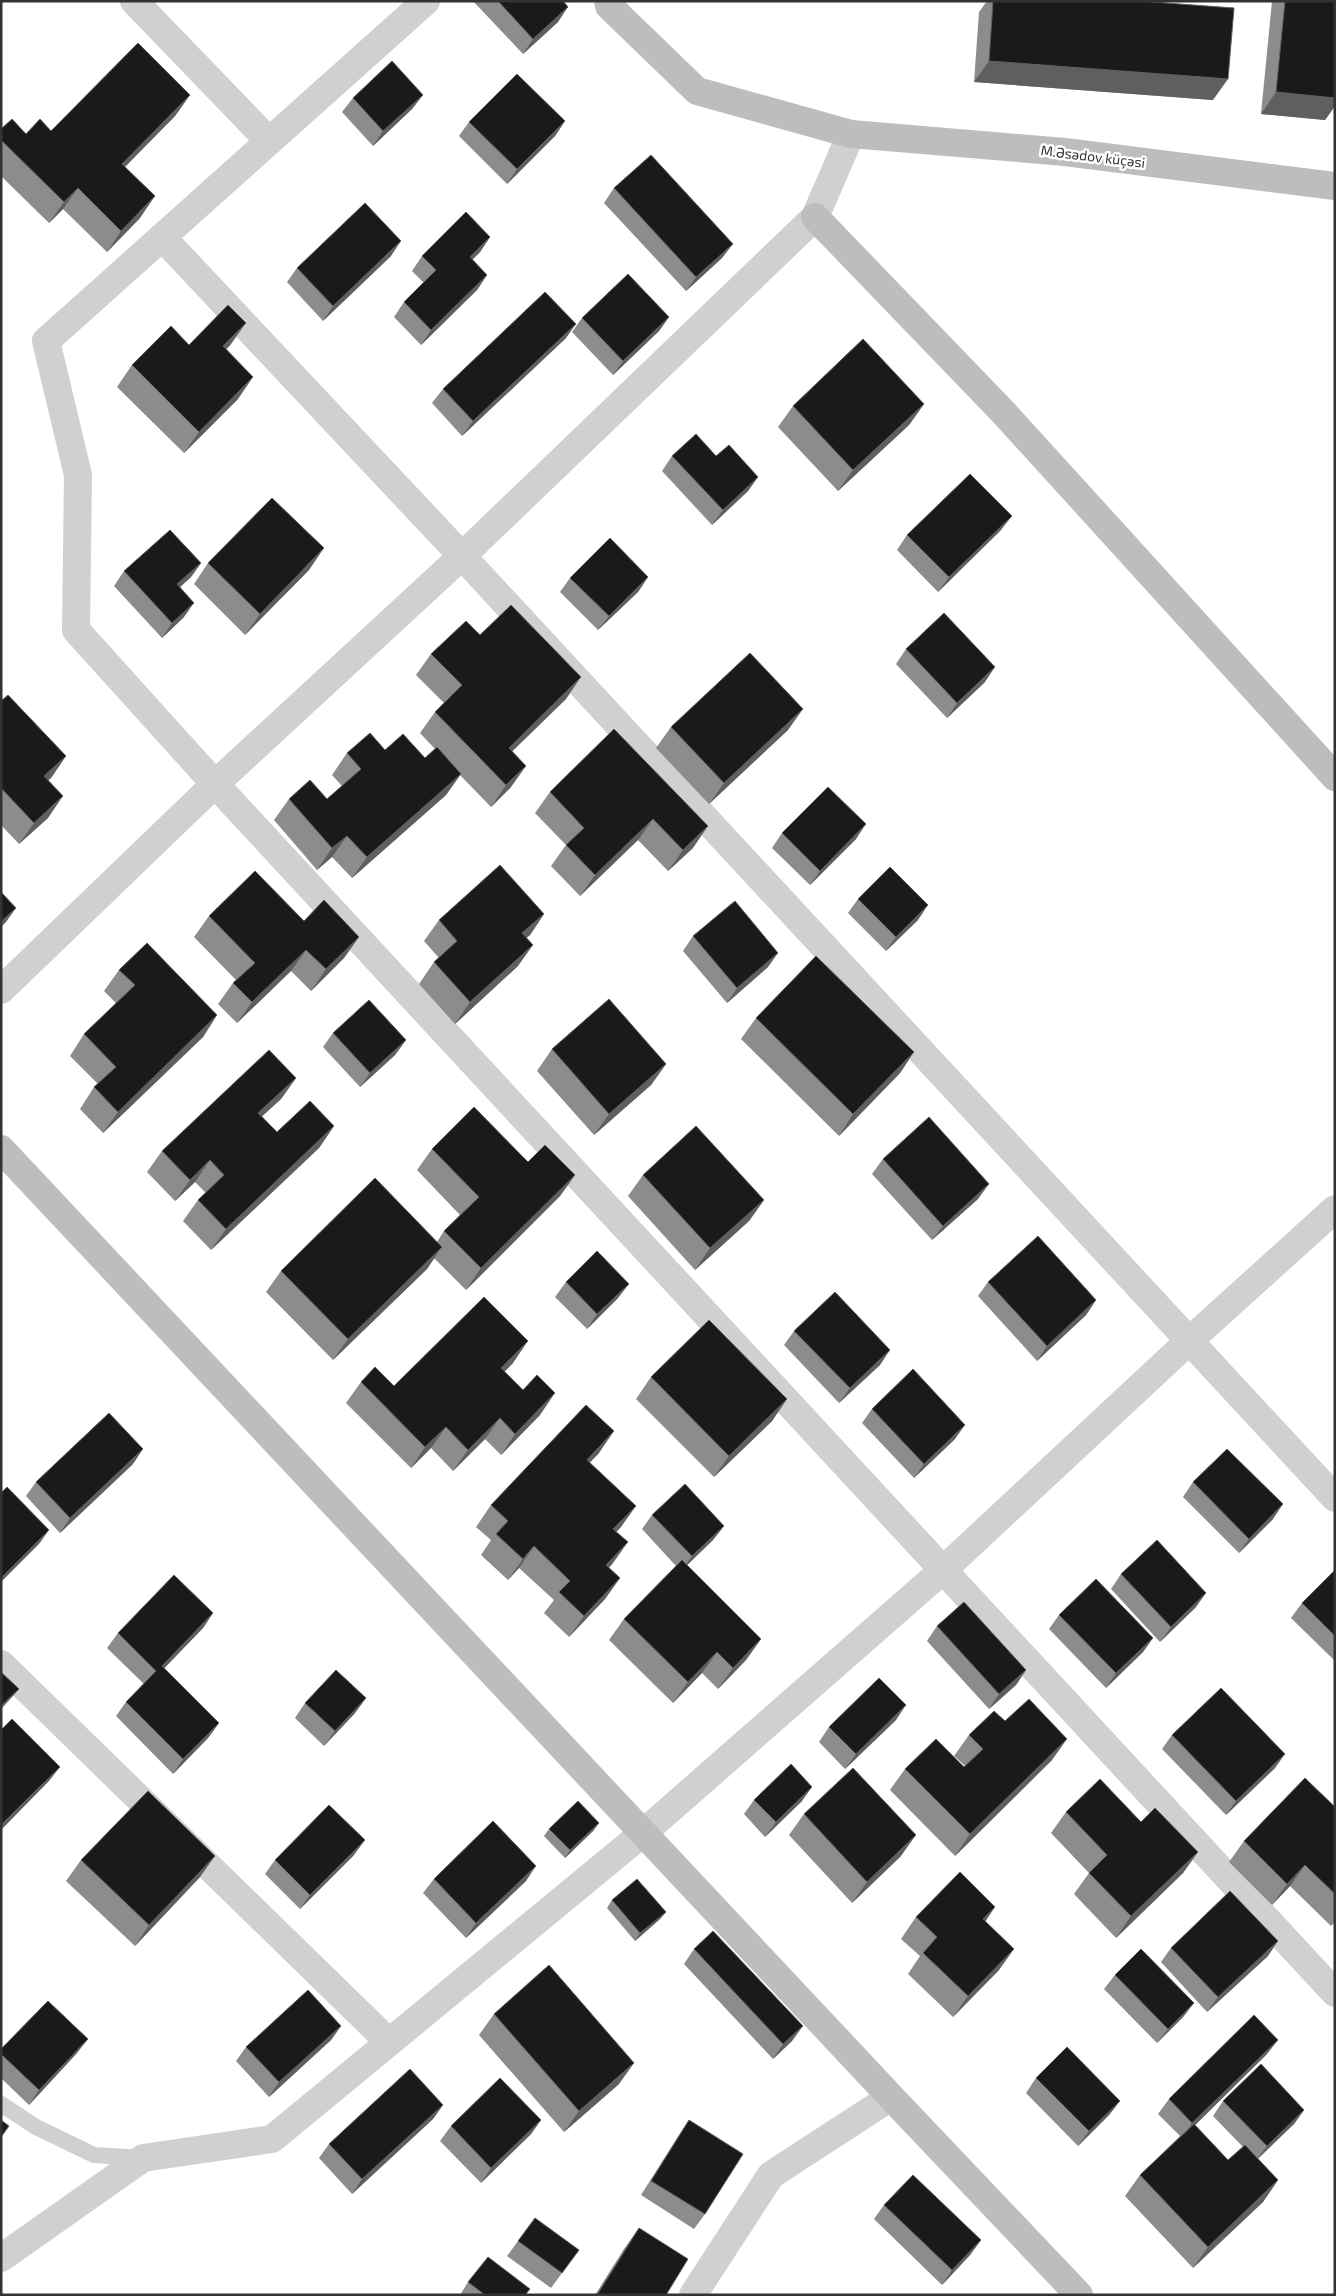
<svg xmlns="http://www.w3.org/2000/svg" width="1336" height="2296" font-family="'Exo 2',sans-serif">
  <rect width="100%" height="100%" fill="#fff"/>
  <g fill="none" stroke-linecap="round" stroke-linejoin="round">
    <path stroke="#d0d0d0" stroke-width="16" d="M1,2104L36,2127L94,2155L143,2158"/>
    <g stroke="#d0d0d0" stroke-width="28">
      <path d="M134,1L269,141"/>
      <path d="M426,1L46,341L78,475L76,630L215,784L1335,1993"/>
      <path d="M162,237L462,556L1335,1498"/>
      <path d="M1,990L215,784L462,556L815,217L851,134"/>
      <path d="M1,1664L389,2042"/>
      <path d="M1,2258L143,2158L272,2139L643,1833L943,1570L1189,1341L1335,1209"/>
      <path d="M693,2295L771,2175L891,2097"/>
    </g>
    <g stroke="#bdbdbd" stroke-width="28">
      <path d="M608,1L609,6L697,91L851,134L1065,152L1335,186"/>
      <path d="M815,217L1004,413L1335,777"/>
      <path d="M1,1149L891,2097L1079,2295"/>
    </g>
  </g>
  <g fill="#8c8c8c">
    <path d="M473,1H563L558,22L523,54Z"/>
    <path d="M987,1H1139L1213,100L974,82L979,12Z"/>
    <path d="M1272,1H1335V106L1325,120L1261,114Z"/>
    <path d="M190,95L175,116L125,167L140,218L107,252L63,209L49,223L1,176V129L26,134L51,131Z"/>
    <path d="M423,95L412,109L373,146L342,112L353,98Z"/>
    <path d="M565,121L555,136L507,184L459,136L469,122Z"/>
    <path d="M614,188L722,258L686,291L604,203Z"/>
    <path d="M490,237L480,252L472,260L487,275L477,290L421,345L394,317L404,302L424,283L412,271L422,256Z"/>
    <path d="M391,256L323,321L287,282L297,268Z"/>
    <path d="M669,317L659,331L613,375L572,332L582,318Z"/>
    <path d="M566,338L462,436L432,403L443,389Z"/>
    <path d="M231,344L226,350L238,399L184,453L117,387L132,365L189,345Z"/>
    <path d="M924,404L909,425L838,491L778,427L793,406Z"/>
    <path d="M672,456H716L758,477L748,491L712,525L662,471Z"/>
    <path d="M1001,530L938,592L897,550L907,535Z"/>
    <path d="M201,563L191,577L180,587L184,617L162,638L114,586L124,571Z"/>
    <path d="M208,563L309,570L245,635L194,584Z"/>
    <path d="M648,577L638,592L598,630L560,592L570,578Z"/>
    <path d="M480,635L566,699L512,751L511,787L491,807L460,775L446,795L352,878L332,857L317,870L274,820L289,799H327L342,786L332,775L347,753L385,750L425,758L435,749L420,733L435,712L444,703L416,675L431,654Z"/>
    <path d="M906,649L985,682L947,718L896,664Z"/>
    <path d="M1,701L66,756L51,778L48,780V818L19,844L1,825Z"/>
    <path d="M671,727L788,730L709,804L656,748Z"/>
    <path d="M614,729L693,848L668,871L638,840L580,896L551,866L566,845L535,813L550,792Z"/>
    <path d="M782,833L856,839L810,885L772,848Z"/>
    <path d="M858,899L918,920L886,951L848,913Z"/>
    <path d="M544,914L530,935L526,938L518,966L455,1024L419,984L434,962L439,958L424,941L439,920Z"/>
    <path d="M209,916L304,921L359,937L344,958L311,991L291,971L237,1023L218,1004L233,983L236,980L194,937Z"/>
    <path d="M693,936L768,967L727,1003L683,951Z"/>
    <path d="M119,970L217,1015L203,1037L103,1133L80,1109L94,1087L98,1084L70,1056L84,1034L116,1003L104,991Z"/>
    <path d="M756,1018L914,1052L900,1073L839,1136L741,1039Z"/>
    <path d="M333,1033L406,1040L395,1055L360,1087L323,1047Z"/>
    <path d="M552,1049L666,1064L651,1085L594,1135L537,1071Z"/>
    <path d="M296,1078L281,1099L262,1116L277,1132L334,1126L319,1148L211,1250L183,1221L198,1200L206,1193L195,1182L175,1201L147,1172L162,1151Z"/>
    <path d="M432,1149L528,1162L575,1175L560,1196L466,1290L434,1258L427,1269L333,1360L266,1292L281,1271L437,1242L444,1231L460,1215L417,1170Z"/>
    <path d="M883,1159L978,1199L932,1240L872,1174Z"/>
    <path d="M643,1175L764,1200L749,1221L695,1270L628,1196Z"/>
    <path d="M566,1282L618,1298L587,1329L555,1297Z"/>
    <path d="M988,1282L1096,1300L1086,1315L1037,1361L978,1296Z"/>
    <path d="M794,1331L880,1365L839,1403L784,1345Z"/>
    <path d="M513,1363L504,1372L540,1415L501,1455L485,1439L453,1471L431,1448L411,1468L346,1403L361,1382L394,1386Z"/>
    <path d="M651,1377L787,1399L772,1421L714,1477L636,1399Z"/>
    <path d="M872,1409L955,1439L914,1478L862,1423Z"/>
    <path d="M599,1453L590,1462L621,1527L616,1532L613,1563L609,1568L620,1578L605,1599L569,1637L544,1613L554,1600L519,1568L508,1580L481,1555L491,1540L476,1527L491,1505Z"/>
    <path d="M133,1464L60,1533L26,1496L36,1482Z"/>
    <path d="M1193,1482L1273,1519L1239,1553L1183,1497Z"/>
    <path d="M652,1515L724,1526L713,1540L687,1565L761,1639L746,1660L718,1689L702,1673L673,1703L609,1640L624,1619L676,1566L642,1529Z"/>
    <path d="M1335,1570V1661L1291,1618L1302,1603Z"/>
    <path d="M1121,1574L1196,1607L1160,1642L1111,1589Z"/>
    <path d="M213,1613L203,1628L164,1668L219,1723L208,1738L173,1774L116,1716L126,1702L144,1684L107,1648L118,1633Z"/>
    <path d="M1059,1615L1153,1638L1143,1652L1106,1688L1049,1629Z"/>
    <path d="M937,1626L1026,1670L1016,1685L989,1709L927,1641Z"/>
    <path d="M366,1698L355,1713L324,1746L295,1718L305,1703Z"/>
    <path d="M896,1720L845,1769L819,1742L829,1727Z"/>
    <path d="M1005,1721L1052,1760L955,1856L890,1790L905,1769L964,1767L965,1766L954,1756L969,1735Z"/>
    <path d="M1172,1735L1275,1768L1226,1815L1162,1749Z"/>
    <path d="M754,1800L802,1801L765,1837L744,1814Z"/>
    <path d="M1335,1807V1922L1331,1926L1290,1886L1272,1905L1229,1862L1244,1841Z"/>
    <path d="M1066,1812L1141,1822L1198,1852L1183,1873L1116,1938L1074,1894L1089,1873L1051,1833Z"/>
    <path d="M804,1814L901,1856L852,1903L789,1835Z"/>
    <path d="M599,1823L593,1831L565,1858L544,1836L549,1829Z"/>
    <path d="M354,1855L300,1909L265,1874L275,1860Z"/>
    <path d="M81,1860L200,1877L135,1946L66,1881Z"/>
    <path d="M434,1879L526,1881L466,1938L423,1893Z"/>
    <path d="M612,1900L666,1912L660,1919L635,1941L607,1908Z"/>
    <path d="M916,1917L985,1921L999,1970L953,2017L908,1974L920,1956L901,1939Z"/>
    <path d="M1171,1948L1268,1956L1207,2012L1161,1962Z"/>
    <path d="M694,1949L792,2041L773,2059L684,1964Z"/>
    <path d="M1115,1975L1194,2003L1183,2017L1157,2043L1104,1989Z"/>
    <path d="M494,2014L619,2084L564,2132L479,2035Z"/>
    <path d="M341,2026L331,2040L269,2097L236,2061L246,2047Z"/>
    <path d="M1,2049L77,2053L29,2105L1,2078Z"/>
    <path d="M1267,2054L1195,2125L1228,2160L1243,2147L1213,2116L1223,2101L1304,2110L1294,2124L1258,2159L1278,2180L1263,2202L1193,2268L1125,2196L1140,2175L1180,2136L1158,2114L1169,2099Z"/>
    <path d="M1036,2078L1120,2101L1109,2115L1078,2146L1026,2093Z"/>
    <path d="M443,2105L433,2119L352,2194L319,2158L329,2144Z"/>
    <path d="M541,2120L531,2134L481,2183L440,2141L451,2126Z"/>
    <path d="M689,2120L705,2214L694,2229L641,2195L679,2135Z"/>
    <path d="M884,2205L981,2240L970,2255L942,2285L874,2219Z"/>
    <path d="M639,2228L666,2295H595L624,2249Z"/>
    <path d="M518,2241L579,2250L551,2288L507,2256Z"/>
    <path d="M468,2282L526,2295H460Z"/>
  </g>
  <g fill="#5f5f5f">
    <path d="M568,7L558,22L523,54L533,39Z"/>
    <path d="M989,61L1228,79L1213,100L974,82Z"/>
    <path d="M1276,92L1335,98V106L1325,120L1261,114Z"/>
    <path d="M190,95L175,116L107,185L122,164Z"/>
    <path d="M423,95L412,109L373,146L383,131Z"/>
    <path d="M565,121L555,136L507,184L517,169Z"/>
    <path d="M78,188L63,209L49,223L64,202Z"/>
    <path d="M155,196L140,218L107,252L121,231Z"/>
    <path d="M490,237L480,252L460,272L470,257Z"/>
    <path d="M401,241L391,256L323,321L333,306Z"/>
    <path d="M733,244L722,258L686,291L696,277Z"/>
    <path d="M487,275L477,290L421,345L431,330Z"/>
    <path d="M669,317L659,331L613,375L623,361Z"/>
    <path d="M246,323L231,344L208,368L223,346Z"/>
    <path d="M576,324L566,338L462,436L473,421Z"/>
    <path d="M253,377L238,399L184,453L199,432Z"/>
    <path d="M924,404L909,425L838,491L853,470Z"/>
    <path d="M758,477L748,491L712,525L723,510Z"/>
    <path d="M1012,516L1001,530L938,592L949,577Z"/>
    <path d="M324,548L309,570L245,635L260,614Z"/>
    <path d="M201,563L191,577L167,599L177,584Z"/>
    <path d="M648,577L638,592L598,630L609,616Z"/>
    <path d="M194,603L184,617L162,638L172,623Z"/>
    <path d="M995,667L985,682L947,718L957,703Z"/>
    <path d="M581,677L566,699L494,769L509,748Z"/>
    <path d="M803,709L788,730L709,804L724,783Z"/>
    <path d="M66,756L51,778L29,797L44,776Z"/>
    <path d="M526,766L511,787L491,807L506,785Z"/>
    <path d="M461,774L446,795L352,878L367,857Z"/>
    <path d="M63,796L48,818L19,844L34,823Z"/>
    <path d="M653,819L638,840L580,896L595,875Z"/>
    <path d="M866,824L856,839L810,885L820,871Z"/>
    <path d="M708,826L693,848L668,871L683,850Z"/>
    <path d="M347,836L332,857L317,870L332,848Z"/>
    <path d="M928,905L918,920L886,951L896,937Z"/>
    <path d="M16,908L6,922L1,927V922Z"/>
    <path d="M544,914L530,935L507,954L522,933Z"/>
    <path d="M359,937L344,958L311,991L326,969Z"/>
    <path d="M533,945L518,966L455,1024L470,1002Z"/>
    <path d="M306,950L291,971L237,1023L252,1002Z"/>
    <path d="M778,953L768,967L727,1003L737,988Z"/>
    <path d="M217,1015L203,1037L103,1133L118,1112Z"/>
    <path d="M406,1040L395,1055L360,1087L370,1073Z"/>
    <path d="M914,1052L900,1073L839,1136L853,1114Z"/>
    <path d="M666,1064L651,1085L594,1135L609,1114Z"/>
    <path d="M296,1078L281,1099L243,1134L258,1113Z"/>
    <path d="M334,1126L319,1148L211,1250L226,1229Z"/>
    <path d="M210,1160L195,1182L175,1201L190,1180Z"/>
    <path d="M575,1175L560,1196L466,1290L481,1268Z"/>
    <path d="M989,1184L978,1199L932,1240L943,1226Z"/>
    <path d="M764,1200L749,1221L695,1270L710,1248Z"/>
    <path d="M442,1247L427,1269L333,1360L348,1339Z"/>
    <path d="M629,1284L618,1298L587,1329L597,1314Z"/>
    <path d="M1096,1300L1086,1315L1037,1361L1047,1346Z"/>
    <path d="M528,1341L513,1363L486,1390L501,1368Z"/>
    <path d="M890,1350L880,1365L839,1403L850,1388Z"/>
    <path d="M555,1393L540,1415L501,1455L515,1434Z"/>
    <path d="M787,1399L772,1421L714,1477L729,1456Z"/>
    <path d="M500,1418L485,1439L453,1471L468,1450Z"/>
    <path d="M965,1425L955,1439L914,1478L924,1464Z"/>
    <path d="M446,1427L431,1448L411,1468L425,1447Z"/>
    <path d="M614,1431L599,1453L572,1481L587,1460Z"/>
    <path d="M143,1449L133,1464L60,1533L70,1518Z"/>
    <path d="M1283,1504L1273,1519L1239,1553L1249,1539Z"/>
    <path d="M636,1506L621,1527L598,1550L613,1529Z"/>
    <path d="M724,1526L713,1540L681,1571L692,1556Z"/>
    <path d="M49,1530L39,1544L1,1582V1578Z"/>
    <path d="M628,1542L613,1563L591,1587L606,1565Z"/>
    <path d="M534,1546L519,1568L508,1580L523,1559Z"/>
    <path d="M620,1578L605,1599L569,1637L584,1616Z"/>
    <path d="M1206,1593L1196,1607L1160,1642L1171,1627Z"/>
    <path d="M213,1613L203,1628L152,1681L162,1666Z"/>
    <path d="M1153,1638L1143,1652L1106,1688L1116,1673Z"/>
    <path d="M761,1639L746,1660L718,1689L733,1668Z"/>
    <path d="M717,1652L702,1673L673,1703L688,1682Z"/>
    <path d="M1026,1670L1016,1685L989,1709L999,1694Z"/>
    <path d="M19,1689L13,1696L1,1709L2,1705Z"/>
    <path d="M366,1698L355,1713L324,1746L335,1731Z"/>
    <path d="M906,1705L896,1720L845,1769L856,1754Z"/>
    <path d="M219,1723L208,1738L173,1774L183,1759Z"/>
    <path d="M1067,1739L1052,1760L955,1856L970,1834Z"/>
    <path d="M1285,1754L1275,1768L1226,1815L1236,1801Z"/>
    <path d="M60,1767L49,1781L1,1830V1825Z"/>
    <path d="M812,1787L802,1801L765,1837L776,1822Z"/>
    <path d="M599,1823L593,1831L565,1858L570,1850Z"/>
    <path d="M916,1835L901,1856L852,1903L867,1882Z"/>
    <path d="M365,1840L354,1855L300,1909L310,1895Z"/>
    <path d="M1198,1852L1183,1873L1116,1938L1131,1916Z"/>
    <path d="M215,1856L200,1877L135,1946L149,1925Z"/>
    <path d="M1305,1865L1290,1886L1272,1905L1287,1884Z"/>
    <path d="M536,1866L526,1881L466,1938L476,1923Z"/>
    <path d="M995,1907L981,1928L983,1919Z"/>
    <path d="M666,1912L660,1919L635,1941L640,1933Z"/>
    <path d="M1278,1941L1268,1956L1207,2012L1218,1997Z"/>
    <path d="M1014,1949L999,1970L953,2017L968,1996Z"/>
    <path d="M1194,2003L1183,2017L1157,2043L1168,2029Z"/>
    <path d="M341,2026L331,2040L269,2097L279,2082Z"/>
    <path d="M803,2026L792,2041L773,2059L783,2044Z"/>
    <path d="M88,2039L77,2053L29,2105L39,2090Z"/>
    <path d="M1278,2040L1267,2054L1182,2138L1192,2123Z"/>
    <path d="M634,2063L619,2084L564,2132L579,2111Z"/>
    <path d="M1120,2101L1109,2115L1078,2146L1089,2131Z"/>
    <path d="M443,2105L433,2119L352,2194L362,2179Z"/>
    <path d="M1304,2110L1294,2124L1256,2160L1267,2146Z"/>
    <path d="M541,2120L531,2134L481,2183L491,2168Z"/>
    <path d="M1278,2180L1263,2202L1193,2268L1208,2247Z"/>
    <path d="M981,2240L970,2255L942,2285L952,2270Z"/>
  </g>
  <g fill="#1a1a1a" stroke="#5f5f5f">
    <path d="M498,1H563L568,7L533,39Z"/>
    <path d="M993,1H1139L1234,8L1228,79L989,61Z"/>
    <path d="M1285,1H1335V98L1276,92Z"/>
    <path d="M138,43L190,95L122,164L155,196L121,231L78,188L64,202L1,140V129L12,119L26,134L40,119L51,131Z"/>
    <path d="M392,61L423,95L383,131L353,98Z"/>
    <path d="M517,74L565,121L517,169L469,122Z"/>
    <path d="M651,155L733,244L696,277L614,188Z"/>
    <path d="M365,203L401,241L333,306L297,268Z"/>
    <path d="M466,212L490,237L470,257L487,275L431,330L404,302L436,270L422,256Z"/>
    <path d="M628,274L669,317L623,361L582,318Z"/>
    <path d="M545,292L576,324L473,421L443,389Z"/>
    <path d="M228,305L246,323L223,346L253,377L199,432L132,365L171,326L189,345Z"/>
    <path d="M863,339L924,404L853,470L793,406Z"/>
    <path d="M696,434L716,456L729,445L758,477L723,510L672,456Z"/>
    <path d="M970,474L1012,516L949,577L907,535Z"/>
    <path d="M272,498L324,548L260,614L208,563Z"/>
    <path d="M170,530L201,563L177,584L194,603L172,623L124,571Z"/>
    <path d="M610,538L648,577L609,616L570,578Z"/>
    <path d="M511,605L581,677L509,748L526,766L506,785L435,712L462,685L431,654L466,621L480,635Z"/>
    <path d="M944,613L995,667L957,703L906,649Z"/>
    <path d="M750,653L803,709L724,783L671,727Z"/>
    <path d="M8,695L66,756L44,776L63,796L34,823L1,788V701Z"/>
    <path d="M614,729L708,826L683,850L653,819L595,875L566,845L584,828L550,792Z"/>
    <path d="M370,733L385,750L403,734L425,758L437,747L461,774L367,857L347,836L332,848L289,799L310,780L327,799L361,769L347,753Z"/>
    <path d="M828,787L866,824L820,871L782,833Z"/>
    <path d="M500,865L544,914L522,933L533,945L470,1002L434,962L457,941L439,920Z"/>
    <path d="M890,867L928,905L896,937L858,899Z"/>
    <path d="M255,871L304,921L324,900L359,937L326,969L306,950L252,1002L233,983L255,963L209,916Z"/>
    <path d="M1,892L16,908L1,922Z"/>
    <path d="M735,901L778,953L737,988L693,936Z"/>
    <path d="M147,943L217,1015L118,1112L94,1087L116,1067L84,1034L135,985L119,970Z"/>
    <path d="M816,956L914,1052L853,1114L756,1018Z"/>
    <path d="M609,999L666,1064L609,1114L552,1049Z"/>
    <path d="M369,1000L406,1040L370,1073L333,1033Z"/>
    <path d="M269,1050L296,1078L258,1113L277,1132L310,1101L334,1126L226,1229L198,1200L224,1175L210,1160L190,1180L162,1151Z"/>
    <path d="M474,1107L528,1162L545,1145L575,1175L481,1268L444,1231L479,1197L432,1149Z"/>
    <path d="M929,1117L989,1184L943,1226L883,1159Z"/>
    <path d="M696,1126L764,1200L710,1248L643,1175Z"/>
    <path d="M375,1178L442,1247L348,1339L281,1271Z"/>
    <path d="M1038,1236L1096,1300L1047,1346L988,1282Z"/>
    <path d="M597,1251L629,1284L597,1314L566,1282Z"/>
    <path d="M835,1292L890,1350L850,1388L794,1331Z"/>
    <path d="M484,1297L528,1341L501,1368L523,1390L537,1375L555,1393L515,1434L500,1418L468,1450L446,1427L425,1447L361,1382L375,1367L394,1386Z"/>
    <path d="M709,1320L787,1399L729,1456L651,1377Z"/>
    <path d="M913,1369L965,1425L924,1464L872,1409Z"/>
    <path d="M586,1405L614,1431L587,1460L636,1506L613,1529L628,1542L606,1565L620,1578L584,1616L559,1592L570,1581L534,1546L523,1559L496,1534L508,1521L491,1505Z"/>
    <path d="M109,1413L143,1449L70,1518L36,1482Z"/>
    <path d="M1227,1449L1283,1504L1249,1539L1193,1482Z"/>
    <path d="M685,1484L724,1526L692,1556L652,1515Z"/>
    <path d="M7,1487L49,1530L2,1577L1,1576V1493Z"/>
    <path d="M1157,1540L1206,1593L1171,1627L1121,1574Z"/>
    <path d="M682,1560L761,1639L733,1668L717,1652L688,1682L624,1619Z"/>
    <path d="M1335,1570V1636L1302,1603Z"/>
    <path d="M174,1575L213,1613L162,1666L219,1723L183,1759L126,1702L156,1671L118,1633Z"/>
    <path d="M1096,1579L1153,1638L1116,1673L1059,1615Z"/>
    <path d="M964,1602L1026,1670L999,1694L937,1626Z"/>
    <path d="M336,1670L366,1698L335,1731L305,1703Z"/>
    <path d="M1,1672L19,1689L2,1705L1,1704Z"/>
    <path d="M879,1678L906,1705L856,1754L829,1727Z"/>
    <path d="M1221,1688L1285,1754L1236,1801L1172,1735Z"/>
    <path d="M1029,1699L1067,1739L970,1834L905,1769L936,1739L964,1767L983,1749L969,1735L994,1711L1005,1721Z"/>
    <path d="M12,1719L60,1767L1,1825V1730Z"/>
    <path d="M791,1764L812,1787L776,1822L754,1800Z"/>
    <path d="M853,1768L916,1835L867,1882L804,1814Z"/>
    <path d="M1305,1778L1335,1807V1894L1305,1865L1287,1884L1244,1841Z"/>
    <path d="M1100,1779L1141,1822L1155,1808L1198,1852L1131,1916L1089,1873L1107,1855L1066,1812Z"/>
    <path d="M148,1791L215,1856L149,1925L81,1860Z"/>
    <path d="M578,1801L599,1823L570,1850L549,1829Z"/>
    <path d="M329,1805L365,1840L310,1895L275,1860Z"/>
    <path d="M493,1821L536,1866L476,1923L434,1879Z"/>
    <path d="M960,1872L995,1907L983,1919L1014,1949L968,1996L923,1953L937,1937L916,1917Z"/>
    <path d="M637,1879L666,1912L640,1933L612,1900Z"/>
    <path d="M1230,1891L1278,1941L1218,1997L1171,1948Z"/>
    <path d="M713,1931L803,2026L783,2044L694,1949Z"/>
    <path d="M1141,1949L1194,2003L1168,2029L1115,1975Z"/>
    <path d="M549,1965L634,2063L579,2111L494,2014Z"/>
    <path d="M308,1990L341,2026L279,2082L246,2047Z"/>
    <path d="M48,2001L88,2039L39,2090L1,2054V2049Z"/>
    <path d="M1254,2015L1278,2040L1192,2123L1169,2099Z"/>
    <path d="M1067,2047L1120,2101L1089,2131L1036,2078Z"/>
    <path d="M1261,2064L1304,2110L1267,2146L1223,2101Z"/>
    <path d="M410,2069L443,2105L362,2179L329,2144Z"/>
    <path d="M500,2078L541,2120L491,2168L451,2126Z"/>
    <path d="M1,2120L9,2126L1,2137Z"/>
    <path d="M689,2120L743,2154L705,2214L651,2181Z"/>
    <path d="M1194,2124L1228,2160L1245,2145L1278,2180L1208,2247L1140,2175Z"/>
    <path d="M913,2175L981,2240L952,2270L884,2205Z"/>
    <path d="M535,2218L579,2250L562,2273L518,2241Z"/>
    <path d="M639,2228L688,2259L666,2295H597Z"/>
    <path d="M488,2257L530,2289L525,2295H485L468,2282Z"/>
  </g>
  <g text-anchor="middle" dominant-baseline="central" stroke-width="5" stroke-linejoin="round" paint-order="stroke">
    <g font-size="14" fill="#333" stroke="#fff">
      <text transform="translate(1093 156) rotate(7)">M.Əsədov küçəsi</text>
    </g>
  </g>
  <rect width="1336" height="2296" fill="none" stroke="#333333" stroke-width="5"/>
</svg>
